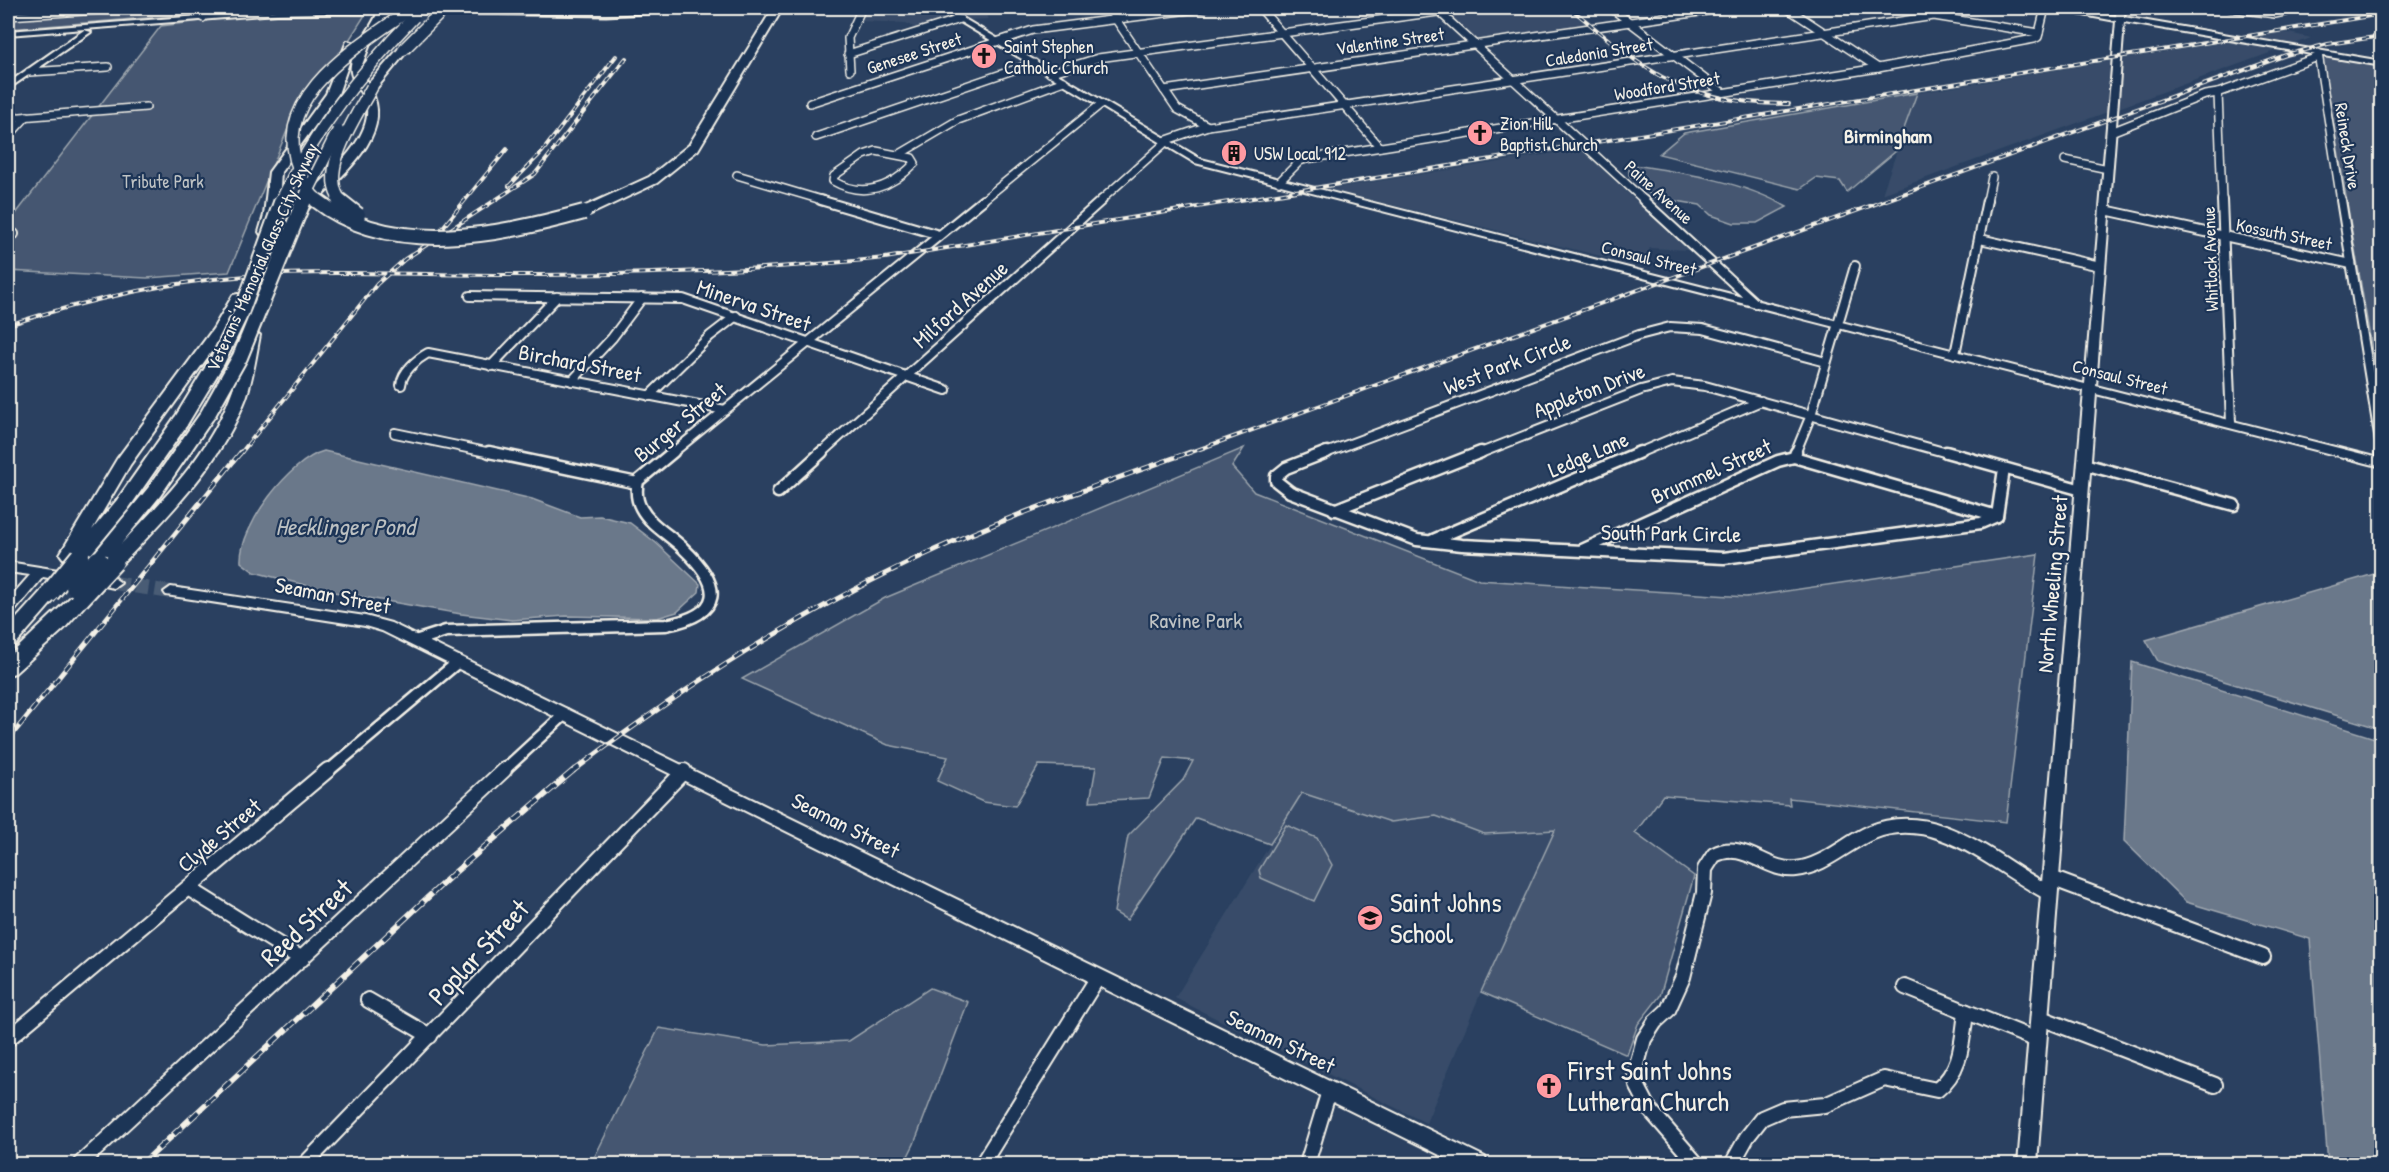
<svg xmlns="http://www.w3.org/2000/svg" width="2389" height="1172" font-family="'Patrick Hand',sans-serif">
  <rect width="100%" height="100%" fill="#2a4060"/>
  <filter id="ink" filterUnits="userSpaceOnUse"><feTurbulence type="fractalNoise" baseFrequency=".0167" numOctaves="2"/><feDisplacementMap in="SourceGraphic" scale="12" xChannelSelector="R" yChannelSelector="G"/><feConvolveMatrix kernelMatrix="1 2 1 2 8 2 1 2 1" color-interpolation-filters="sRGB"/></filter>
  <g filter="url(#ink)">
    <g fill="#374c69">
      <path d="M868,8H982L989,19L948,21L919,30L906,23L860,21Z"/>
      <path d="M1478,8H1565L1589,26L1477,42L1446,12Z"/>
      <path d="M2285,32L2311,38L1882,194L1917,93Z"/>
      <path d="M1581,149L1688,250L1650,248L1642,266L1327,189Z"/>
      <path d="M1302,793L1391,822L1436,816L1484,834L1556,829L1481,992L1426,1123L1175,998Z"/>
    </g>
    <g fill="#445771" stroke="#9ca4ac" stroke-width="1.5">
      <path d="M67,8H375H272L8,29V11Z"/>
      <path d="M317,14L365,15L344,48L338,63L298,104L229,272L147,278L8,271V224L161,26L243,16Z"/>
      <path d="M2322,56L2381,66V402Z"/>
      <path d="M1917,93L1896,151L1847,192L1840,181L1816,178L1800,189L1659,154L1684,133Z"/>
      <path d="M1634,165C1685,173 1742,181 1787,207L1757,223H1734L1711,215L1700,205L1653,197L1629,175V168Z"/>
      <path d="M1244,448L1232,467L1254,492L1479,580L1746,597L2038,554L2006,822L1789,798L1790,805L1663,795L1635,833L1694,876L1660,996L1638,1024L1627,1055L1481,992L1555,830L1484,834L1436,816L1391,822L1302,793L1270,844L1196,818L1127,920L1114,912L1128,836L1183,780L1193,761L1165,758L1149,798L1090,801L1096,767L1039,765L1015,806L983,802L937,781L948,757L888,745L742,679L885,598Z"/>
      <path d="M1286,825L1317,838L1332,865L1314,901L1261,878L1259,870Z"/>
      <path d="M930,988L968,1002L914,1144L904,1164H591L659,1028L766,1045L849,1041Z"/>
    </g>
    <g fill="#6a788a" stroke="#a1a8b0" stroke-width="1.5">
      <path d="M324,451L532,499L580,517L600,516L630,523L655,542L700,584L699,592L677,612L657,618L566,616L512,620L461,614L328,591L254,572L241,562C239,527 290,460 324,451Z"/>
      <path d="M2381,572V729L2158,661L2146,640Z"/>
      <path d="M2132,662L2381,740V1164H2328L2310,939L2186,902L2124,841Z"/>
    </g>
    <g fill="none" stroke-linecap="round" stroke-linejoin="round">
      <path stroke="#485b74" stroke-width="14" stroke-dasharray="14 7" stroke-linecap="butt" d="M114,583L171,592"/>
      <g stroke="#f4f1e8" stroke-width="10">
        <g id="street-far3">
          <path d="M1108,8L1177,109L1208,126"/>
          <path d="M1260,8L1380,147"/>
          <path d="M1435,8L1645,201"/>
          <path d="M1611,8L1722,92"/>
          <path d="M1787,8L1878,68"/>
          <path d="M2230,8L2275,14L2302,8"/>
          <path d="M8,16L128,8"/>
          <path d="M203,18L210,8"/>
          <path d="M2318,53L2341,201"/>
          <path d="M848,54L960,19"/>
          <path d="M850,70L848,38L862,8"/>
          <path d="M29,72L108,67"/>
          <path d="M1050,73L1098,58L1467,8"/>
          <path d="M1164,90L1727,8"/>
          <path d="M2218,93L2222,201"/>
          <path d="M810,103L1033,30L1204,8"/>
          <path d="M8,118L146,107"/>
          <path d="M2111,132L2205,95L2218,93L2318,57"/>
          <path d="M8,137L27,116"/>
          <path d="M816,137L1034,63"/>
          <path d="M1164,141L1208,126L1934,16L2039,33"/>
          <path d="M876,151L912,158L915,163C892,187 864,199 833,181L834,176L864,155Z"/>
          <path d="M900,154L958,120L1064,81"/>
          <path d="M2065,160L2108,169"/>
          <path d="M737,175L825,201"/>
          <path d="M1279,182L1300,161L1306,159L1878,68L2034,39L2038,37L2045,8"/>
          <path d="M982,201L1101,104"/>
          <path d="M1100,201L1166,142"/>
          <path d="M1987,201L1992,177"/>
        </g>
      </g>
      <g stroke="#f4f1e8" stroke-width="12">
        <g id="street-far2">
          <path d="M820,200L939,235"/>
          <path d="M1643,200L1755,303"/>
          <path d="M2222,200L2231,423"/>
          <path d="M2341,200L2382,454"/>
          <path d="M2105,210L2351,264"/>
          <path d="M8,234H14"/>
          <path d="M1980,239L2100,266"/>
          <path d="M470,296L683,299L946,390"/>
          <path d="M1955,354L1987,200"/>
          <path d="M491,366L557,297"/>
          <path d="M572,381L612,338L642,298"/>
          <path d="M401,385C402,372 417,359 428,353L725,410"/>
          <path d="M649,396L710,336L736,316"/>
          <path d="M395,433L496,454"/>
          <path d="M671,454L983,200"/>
          <path d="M820,454L1102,200"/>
          <path d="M1323,454L1639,335L1670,327L1703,329L1826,362"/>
          <path d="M1478,454L1641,390L1672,382L1705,386L1951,454"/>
          <path d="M1636,454L1761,401"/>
          <path d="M1795,454L1811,415L1855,266"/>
        </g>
      </g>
      <g stroke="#f4f1e8" stroke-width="15">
        <g id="street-far1">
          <path d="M489,452L637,483"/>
          <path d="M1327,452L1286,468L1276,476V481L1290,492L1417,540L1462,545L1724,558L1981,523L1997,516L2004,469"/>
          <path d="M1946,452L2082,490"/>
          <path d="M2381,452L2382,457"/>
          <path d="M1794,457L1997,516"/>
          <path d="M2084,464L2234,505"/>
          <path d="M778,492L822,452"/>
          <path d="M1334,510L1481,452"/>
          <path d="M1433,540L1640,452"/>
          <path d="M1582,550L1778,461L1794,457L1796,452"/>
          <path d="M415,641L446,631L666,625C723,614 724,587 684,549C670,535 650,525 641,508C636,499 636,490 638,481L673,452"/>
          <path d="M327,772L458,662"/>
          <path d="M502,772L565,714"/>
        </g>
      </g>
      <g stroke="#f4f1e8" stroke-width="18">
        <g id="street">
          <path d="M2051,878L2263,957"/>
          <path d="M188,888L302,959"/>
          <path d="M1905,987L2039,1041"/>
          <path d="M368,1000L430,1036"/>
          <path d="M2041,1018L2215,1085"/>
          <path d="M8,1039L328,770"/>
          <path d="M80,1164L504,770"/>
          <path d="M305,1164L684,771"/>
          <path d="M982,1164L1098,977"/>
          <path d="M1307,1164L1329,1091"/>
          <path d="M1697,1164L1650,1110L1637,1085L1635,1072L1644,1039L1655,1022L1668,1010L1683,977L1704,893L1705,869L1714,855C1744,839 1766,872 1796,869C1824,866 1845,844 1870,833C1936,805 1995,865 2049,893"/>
          <path d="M1732,1164L1747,1137L1762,1118L1783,1109L1825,1105L1884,1079L1937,1090C1962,1070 1962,1042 1966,1012"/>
        </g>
      </g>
      <g stroke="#f4f1e8" stroke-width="4">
        <g id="secondary">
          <path d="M383,8H386V12L277,14L8,35V31L277,10Z"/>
          <path d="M937,8H946L1201,159L2085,384L2116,21L2056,10L2052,8H2067L2116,16L2117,8H2125L2124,17L2382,61V66L2124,22L2096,386L2382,459V467L2096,394L2037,1164H2018L2084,391L1195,163Z"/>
          <path d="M84,30L91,32L8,89V83Z"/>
          <path d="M8,562L71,572L78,577L71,582L43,577L13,613L8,614V600L30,575L8,572Z"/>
          <path d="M90,574L114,578L121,583L114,588L85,582L83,579L85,576Z"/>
          <path d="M171,587L365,616L391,623L1485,1157L1487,1164H1458L382,631L365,626L166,595L164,592Z"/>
        </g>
      </g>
      <g stroke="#f4f1e8" stroke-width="5">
        <path id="primary" d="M383,8H687L683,11L606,15L380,12L379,10Z"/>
      </g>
      <g stroke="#f4f1e8" stroke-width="4">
        <g id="highway">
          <path d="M379,8H387L389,15L373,36L362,65L368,84L400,47L409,49L376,89L371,90C397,137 334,182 305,212H295V206C318,184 371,143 367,108C365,93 348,80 351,65C355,43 374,27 379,8Z"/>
          <path d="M773,8H783L698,150L657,183L589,215H579V209L649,177L689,145Z"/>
          <path d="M347,41L356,43L338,94L281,172L278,215L273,232L266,236L261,235L259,232L264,215L269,172L326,94Z"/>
          <path d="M238,294L245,298L227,330L130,465L92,530L117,500L175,417H187L189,421L187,425L129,508L86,560L80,562L63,558L60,554L117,459L213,329L233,295Z"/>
          <path d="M253,331L260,335C256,356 253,378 246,398C221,464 168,516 120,566L114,568L106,563L98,566L92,564L89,560L92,556L148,488L202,411L208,409L216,414L160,496L121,544C163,500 208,455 230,397C238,378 241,356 246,335Z"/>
          <path d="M50,586L56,588L59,593L56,598L15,645L8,647V628L44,588Z"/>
          <path d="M80,592L86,594L89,599L86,604L64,629L15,673L8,675V657L74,594Z"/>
        </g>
      </g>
      <use href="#street-far3" stroke="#1d3557" stroke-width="7"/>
      <use href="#street-far2" stroke="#1d3557" stroke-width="8"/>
      <use href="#street-far1" stroke="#1d3557" stroke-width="10"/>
      <use href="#street" stroke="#1d3557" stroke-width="14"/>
      <use href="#secondary" fill="#1d3557" fill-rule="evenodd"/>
      <use href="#primary" fill="#1d3557" fill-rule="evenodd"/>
      <use href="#highway" fill="#1d3557" fill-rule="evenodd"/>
      <g stroke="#f4f1e8" stroke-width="4">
        <g id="rail-far2">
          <path d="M1570,8C1596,28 1619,51 1647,68C1689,96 1739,104 1789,104"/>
          <path d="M509,186L542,152L616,56"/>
          <path d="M439,232L507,149"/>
          <path d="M8,325C86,300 165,282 247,276C334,270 422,275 510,275C635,275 760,271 885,258L2382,14"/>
          <path d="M240,454L377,284L405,259L535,174L626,58"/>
          <path d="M1186,454L2286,55L2328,44L2382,36"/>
        </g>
      </g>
      <g stroke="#f4f1e8" stroke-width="5">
        <g id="rail-far1">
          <path d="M8,740L241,452"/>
          <path d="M572,772C678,691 790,619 911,561C1001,518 1096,486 1190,452"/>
        </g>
      </g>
      <g stroke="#f4f1e8" stroke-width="6">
        <path id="rail" d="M142,1164L454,873L574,770"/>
      </g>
      <use href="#rail-far2" stroke="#1d3557" stroke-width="2" stroke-dasharray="6" stroke-linecap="butt"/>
      <use href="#rail-far1" stroke="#1d3557" stroke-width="3" stroke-dasharray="9" stroke-linecap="butt"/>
      <use href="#rail" stroke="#1d3557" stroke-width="4" stroke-dasharray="11" stroke-linecap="butt"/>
      <g stroke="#f4f1e8" stroke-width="14" stroke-linecap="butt">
        <g id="highway-bridge-far2">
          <path d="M404,49L445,8"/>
          <path d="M281,201C314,131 361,72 414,17"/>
          <path d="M303,201L338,131"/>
          <path d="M318,201C308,192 304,183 299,170C268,96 362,44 412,8"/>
          <path d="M341,201C317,171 357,116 372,87"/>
        </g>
      </g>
      <g stroke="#f4f1e8" stroke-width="18" stroke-linecap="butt">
        <g id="highway-bridge-far1">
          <path d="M316,200C391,259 500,235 584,212"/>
          <path d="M339,200L358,215"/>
          <path d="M208,414L240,357L304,200"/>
          <path d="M181,421L218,360L241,313L282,200"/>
        </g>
      </g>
      <g stroke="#f4f1e8" stroke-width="22" stroke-linecap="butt">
        <g id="highway-bridge">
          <path d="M75,587L98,560"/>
          <path d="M50,593L80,556"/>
          <path d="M80,599L114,562"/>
        </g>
      </g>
      <use href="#highway-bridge-far2" stroke="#1d3557" stroke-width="11"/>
      <use href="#highway-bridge-far1" stroke="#1d3557" stroke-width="14"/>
      <use href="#highway-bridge" stroke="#1d3557" stroke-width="18"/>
    </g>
  </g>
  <defs>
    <g id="church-disc" transform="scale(1.35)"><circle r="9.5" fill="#ff9aa2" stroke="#1d3557"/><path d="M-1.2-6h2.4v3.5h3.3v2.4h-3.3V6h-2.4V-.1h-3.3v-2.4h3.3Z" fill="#111"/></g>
    <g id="building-disc" transform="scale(1.35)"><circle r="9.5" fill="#ff9aa2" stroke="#1d3557"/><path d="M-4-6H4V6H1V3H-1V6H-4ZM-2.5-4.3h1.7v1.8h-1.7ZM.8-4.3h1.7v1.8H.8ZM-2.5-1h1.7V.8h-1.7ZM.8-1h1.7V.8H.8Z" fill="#111"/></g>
    <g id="school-disc" transform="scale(1.35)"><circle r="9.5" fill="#ff9aa2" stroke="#1d3557"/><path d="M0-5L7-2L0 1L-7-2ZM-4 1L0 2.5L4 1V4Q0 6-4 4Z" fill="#111"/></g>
  </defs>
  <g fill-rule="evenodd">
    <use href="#church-disc" x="984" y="56"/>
    <use href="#church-disc" x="1480" y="133"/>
    <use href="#building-disc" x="1234" y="153"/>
    <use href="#school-disc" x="1370" y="918"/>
    <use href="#church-disc" x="1549" y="1086"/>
  </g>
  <g text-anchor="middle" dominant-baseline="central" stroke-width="4.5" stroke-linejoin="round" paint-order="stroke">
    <g font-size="18" fill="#f4f1e8" stroke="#1d3557">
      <text transform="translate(1390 41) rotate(-8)">Valentine Street</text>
      <text transform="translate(1599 52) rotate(-9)">Caledonia Street</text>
      <text transform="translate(914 53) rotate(-18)">Genesee Street</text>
      <text transform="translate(1667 86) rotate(-9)">Woodford Street</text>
      <text transform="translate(2348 146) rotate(81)">Reineck Drive</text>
      <text transform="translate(1659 192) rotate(42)">Paine Avenue</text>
      <text transform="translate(2284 234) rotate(12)">Kossuth Street</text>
      <text transform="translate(262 257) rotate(-66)">Veterans' Memorial Glass City Skyway</text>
      <text transform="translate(1649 258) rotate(14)">Consaul Street</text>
      <text transform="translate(2210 259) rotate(-92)">Whitlock Avenue</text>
      <text transform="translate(2120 377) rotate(14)">Consaul Street</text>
    </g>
    <g font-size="18" fill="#f4f1e8" stroke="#1d3557" text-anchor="start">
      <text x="1004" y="46">Saint Stephen<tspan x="1004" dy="21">Catholic Church</tspan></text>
      <text x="1500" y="123">Zion Hill<tspan x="1500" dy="21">Baptist Church</tspan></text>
      <text x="1254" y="153">USW Local 912</text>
    </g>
    <g font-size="18" fill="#bfc3c4" stroke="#1d3557">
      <text x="163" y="181">Tribute Park</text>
    </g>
    <g font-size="20" font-weight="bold" fill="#f4f1e8" stroke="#1d3557">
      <text x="1888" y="135">Birmingham</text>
    </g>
    <g font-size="22" fill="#f4f1e8" stroke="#1d3557">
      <text transform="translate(960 304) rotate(-42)">Milford Avenue</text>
      <text transform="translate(754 305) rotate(19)">Minerva Street</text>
      <text transform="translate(580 363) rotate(11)">Birchard Street</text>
      <text transform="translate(1507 364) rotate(-21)">West Park Circle</text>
      <text transform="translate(1589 390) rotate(-21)">Appleton Drive</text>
      <text transform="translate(680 422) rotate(-39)">Burger Street</text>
      <text transform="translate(1588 454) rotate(-23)">Ledge Lane</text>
      <text transform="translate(1711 471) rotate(-24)">Brummel Street</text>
      <text transform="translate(1671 533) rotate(1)">South Park Circle</text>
      <text transform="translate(2052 584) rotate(-85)">North Wheeling Street</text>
      <text transform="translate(333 595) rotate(11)">Seaman Street</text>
      <text transform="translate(846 825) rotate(27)">Seaman Street</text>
      <text transform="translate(219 835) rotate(-40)">Clyde Street</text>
      <text transform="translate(1281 1041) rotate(26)">Seaman Street</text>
    </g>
    <g font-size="22" fill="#bfc3c4" stroke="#1d3557">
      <text x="1196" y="620">Ravine Park</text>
    </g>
    <g font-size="24" font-style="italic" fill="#bdc1c2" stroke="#1d3557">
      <text x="345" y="526">Hecklinger Pond</text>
    </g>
    <g font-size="27" fill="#f4f1e8" stroke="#1d3557" text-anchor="start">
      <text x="1390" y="902">Saint Johns<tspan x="1390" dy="31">School</tspan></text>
      <text x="1568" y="1070">First Saint Johns<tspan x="1568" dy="31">Lutheran Church</tspan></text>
    </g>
    <g font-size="27" fill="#f4f1e8" stroke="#1d3557">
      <text transform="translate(306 922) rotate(-43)">Reed Street</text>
      <text transform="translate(478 952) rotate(-47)">Poplar Street</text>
    </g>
  </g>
  <rect width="2389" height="1172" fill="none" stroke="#1d3557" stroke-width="30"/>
  <rect x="15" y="15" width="2359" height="1142" fill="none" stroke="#f4f1e8" stroke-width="2" filter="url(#ink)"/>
</svg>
